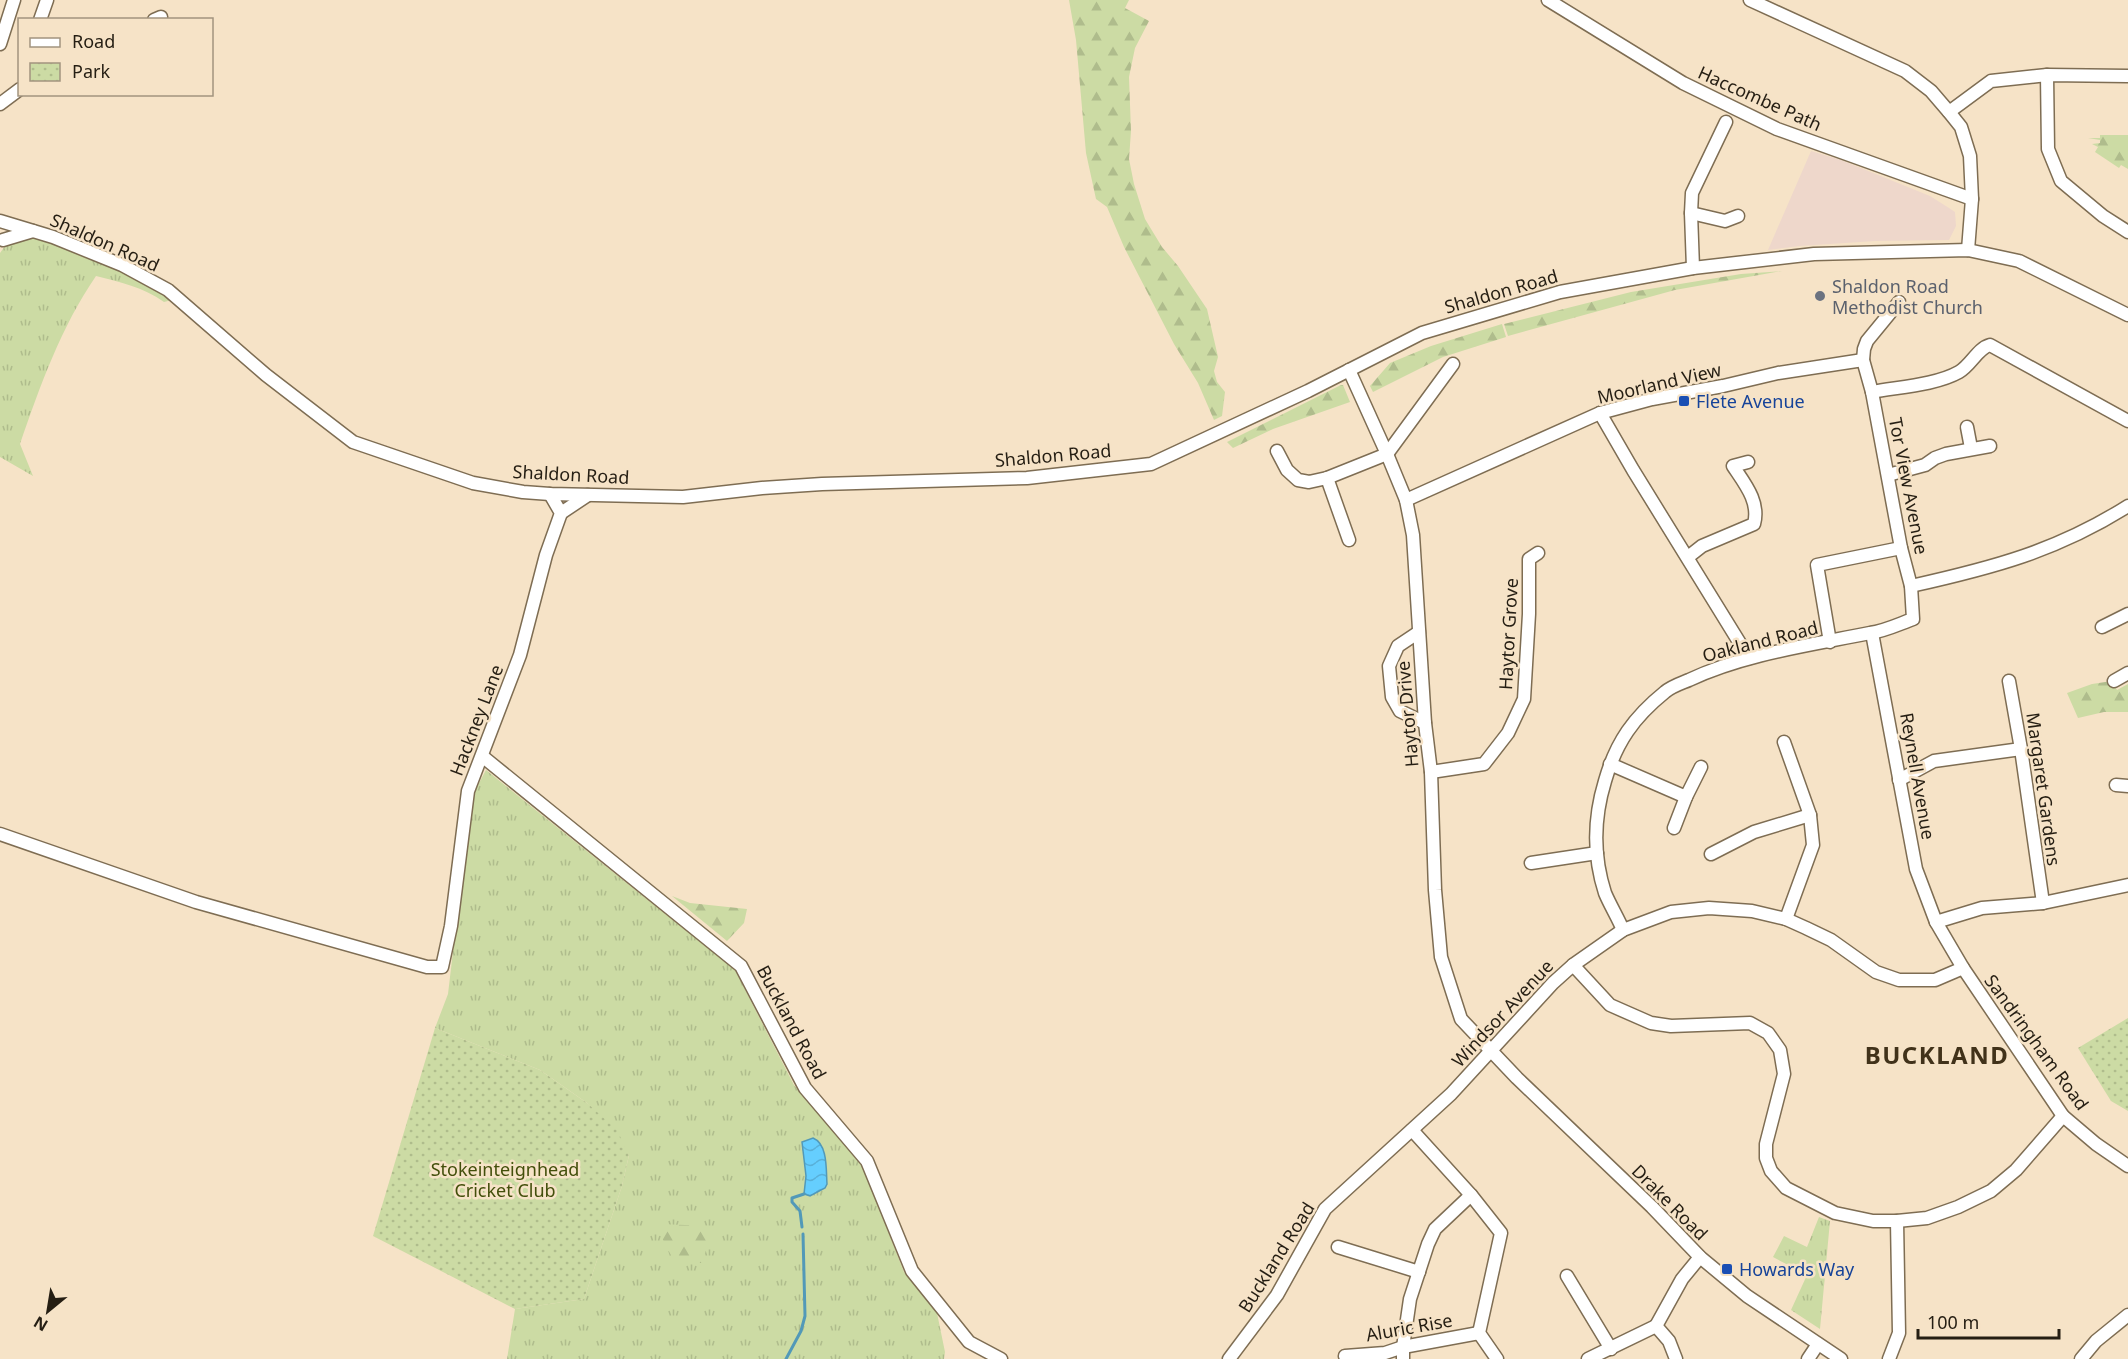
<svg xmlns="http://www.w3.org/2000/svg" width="2128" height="1359" font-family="'Noto Sans',sans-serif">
  <defs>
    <pattern id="grass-tufts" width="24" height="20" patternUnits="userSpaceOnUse" patternTransform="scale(1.5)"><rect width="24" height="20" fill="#ccdba4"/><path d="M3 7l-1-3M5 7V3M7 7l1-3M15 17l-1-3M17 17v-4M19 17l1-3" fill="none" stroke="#afbc8c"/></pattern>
    <pattern id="forest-firs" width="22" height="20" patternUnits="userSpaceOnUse" patternTransform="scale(1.5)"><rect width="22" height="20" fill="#ccdba4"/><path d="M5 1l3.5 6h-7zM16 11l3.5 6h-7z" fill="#afbc8c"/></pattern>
    <pattern id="park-dots" width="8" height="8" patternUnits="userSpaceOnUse" patternTransform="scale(1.5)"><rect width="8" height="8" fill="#ccdba4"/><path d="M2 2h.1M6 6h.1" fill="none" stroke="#afbc8c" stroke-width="1.8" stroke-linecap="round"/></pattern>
    <pattern id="water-waves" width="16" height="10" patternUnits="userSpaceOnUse" patternTransform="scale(1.5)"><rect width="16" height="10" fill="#65cefe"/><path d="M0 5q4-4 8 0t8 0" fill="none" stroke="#58b0d9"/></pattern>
  </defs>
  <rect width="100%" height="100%" fill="#f6e3c7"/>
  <path fill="#eed7cb" d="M1811,151L1841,160L1930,196L1949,208L1955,212L1956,226L1949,240L1875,241L1800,246L1768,250Z"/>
  <g fill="url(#grass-tufts)">
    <path d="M36,236C72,250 146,273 172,300L164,302C143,287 120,282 96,276C61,327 40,386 20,444L33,476L0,457V253L5,246Z"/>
    <path d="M486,770L735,970L794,1085L862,1165L904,1272L937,1313L945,1352L944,1359H507L515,1309L584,1299L622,1186L629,1155L587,1103L540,1070L435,1028L448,994L471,798Z"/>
    <path d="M1819,1217L1830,1221L1820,1329L1791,1310L1807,1275L1773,1257L1784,1236L1807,1247Z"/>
  </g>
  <g fill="url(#forest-firs)">
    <path d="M1069,0H1129L1125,8L1149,21L1135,48L1129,77L1131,131L1129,159L1134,184L1145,219L1162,247L1178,266L1207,309L1218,357L1214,371L1217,382L1225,392L1222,416L1214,420L1198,383L1174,344L1124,247L1107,207L1096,199L1086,153L1076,40Z"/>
    <path d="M2100,135H2128V169L2121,165L2119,168L2095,152L2098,147L2092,144L2100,143V140L2088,138H2100Z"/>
    <path d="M1782,271L1675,290L1508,336L1504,324L1631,292L1741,274Z"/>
    <path d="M1502,324L1506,337L1443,357L1373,392L1370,386L1390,363L1431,346Z"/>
    <path d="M1341,385H1343L1350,402L1273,429L1233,448L1227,442Z"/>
    <path d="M2112,681L2117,690L2128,684V712H2104L2078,718L2067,693L2092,684Z"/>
    <path d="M672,896L690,903L747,909L744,923L727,941Z"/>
    <path d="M659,1224L711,1226L703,1263H675L659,1232Z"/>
  </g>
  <g fill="url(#park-dots)">
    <path d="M2128,1018V1111L2111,1101L2078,1048Z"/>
    <path d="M435,1028L540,1070L587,1103L617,1130L629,1155L622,1186L584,1299L515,1309L373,1236Z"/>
  </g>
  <path fill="url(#water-waves)" stroke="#5299b8" stroke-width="1.5" d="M813,1138C828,1144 826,1170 827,1184L825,1188L810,1196L804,1194L806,1176L802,1142Z"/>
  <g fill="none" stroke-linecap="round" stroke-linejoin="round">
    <g stroke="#5299b8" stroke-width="3">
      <path d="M802,1227L800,1211L792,1202V1198L804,1194"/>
      <path d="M786,1359L801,1331L805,1316L803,1234"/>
    </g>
    <g stroke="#7e6d53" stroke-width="15">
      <g id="minor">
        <path d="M1548,0L1683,83L1777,129L1972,199"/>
        <path d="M1750,0L1905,71L1931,91L1949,112L1961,127L1970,156L1972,199L1968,250"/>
        <path d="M40,20L47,0"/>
        <path d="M154,20L161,17"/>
        <path d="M0,44L14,0"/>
        <path d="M2047,75L2048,149L2061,181L2103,216L2128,232"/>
        <path d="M0,104L20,89"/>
        <path d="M1949,112L1991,81L2047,75L2128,76"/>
        <path d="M1691,213L1725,221L1738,216"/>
        <path d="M0,221L53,237L122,265L168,290L266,375L353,442L473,483L523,492L550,494L683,497L762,488L822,484L1027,478L1151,464L1308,391L1422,333L1560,292L1693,268L1814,254L1968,250L2019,261L2128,315"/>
        <path d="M3,240L33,231"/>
        <path d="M1693,268L1691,213L1692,193L1726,122"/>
        <path d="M1349,370L1387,454L1406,500L1413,535L1425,723L1431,772L1435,890L1441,957L1461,1019L1517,1078L1652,1207L1700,1257L1747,1296L1841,1359"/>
        <path d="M1872,392C1898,387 1936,385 1959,372C1971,365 1978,348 1990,345L2128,421"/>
        <path d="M1600,413L1633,470L1749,658"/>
        <path d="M1967,427L1971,448"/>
        <path d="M1277,451L1287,470L1298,480L1309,482L1327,478L1387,454L1453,364"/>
        <path d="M1888,475L1925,465L1935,458L1946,454L1990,446"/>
        <path d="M1327,478L1349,540"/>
        <path d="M1406,500L1600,413L1652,399L1723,386L1778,373L1863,360"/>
        <path d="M561,513L588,495"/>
        <path d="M1688,557L1702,546L1754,524C1760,502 1745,484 1733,466L1748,462"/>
        <path d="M1911,586C1992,568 2057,551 2128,506"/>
        <path d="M2102,627L2128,614"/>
        <path d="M1419,632L1398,646L1389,666L1392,697L1400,711L1425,723"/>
        <path d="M1872,633L1916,869L1936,922L1963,968L2063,1116L2096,1144L2128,1166"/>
        <path d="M1830,642L1817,565L1901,548"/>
        <path d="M2009,681L2021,749L2043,903"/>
        <path d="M2114,681L2128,673"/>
        <path d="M1784,742L1810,815L1813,845L1786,919"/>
        <path d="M482,756L741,966L805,1088L867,1161L912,1271L969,1342L1001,1359"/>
        <path d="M1610,764L1686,797"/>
        <path d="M1431,772L1484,764L1508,733L1524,699L1529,614V559L1538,553"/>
        <path d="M1899,780L1934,761L2021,749"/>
        <path d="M2116,785L2128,786"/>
        <path d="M1674,828L1686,797L1701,767"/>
        <path d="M0,834L196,902L427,967H442L451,926L468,791L520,655L546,555L561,513L550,494"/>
        <path d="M1711,854L1754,832L1810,815"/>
        <path d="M1531,863L1597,853"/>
        <path d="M1936,922L1982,908L2043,903L2128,885"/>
        <path d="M1623,930C1618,918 1610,905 1605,893C1593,856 1594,817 1605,781C1616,742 1634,717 1665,692C1672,686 1682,683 1689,680C1744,654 1811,645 1870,633C1885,631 1899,624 1913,619L1911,586L1901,548L1872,392L1863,360L1864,349L1867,341L1899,302"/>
        <path d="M1573,965L1610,1005L1651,1023L1671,1026L1750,1023L1768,1033L1780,1050L1784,1074L1766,1144V1158L1771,1171L1786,1188L1835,1213L1873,1221H1897L1927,1218L1958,1207L1991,1191L2016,1170L2063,1116"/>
        <path d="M1412,1130L1471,1195L1501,1233L1479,1333L1497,1359"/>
        <path d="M1338,1247L1419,1272"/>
        <path d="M1567,1276L1611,1349"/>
        <path d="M1345,1356L1385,1353L1403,1347L1479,1333"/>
        <path d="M1229,1359L1277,1295L1325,1209L1451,1094L1553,983L1573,965L1623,930L1671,912L1709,908L1752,911L1786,919L1806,928L1831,940L1876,972L1899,980H1935L1963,968"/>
        <path d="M1403,1359V1347L1410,1299L1428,1244L1435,1229L1471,1195"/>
        <path d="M1588,1359L1656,1326"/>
        <path d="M1676,1359L1669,1341L1656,1326L1682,1279L1700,1257"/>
        <path d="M1808,1359L1818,1344"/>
        <path d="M1889,1359L1899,1333L1897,1221"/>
        <path d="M2081,1359L2096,1341L2128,1315"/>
      </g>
    </g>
    <use href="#minor" stroke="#fff" stroke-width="12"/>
  </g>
  <circle fill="#6b7280" stroke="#f6e3c7" stroke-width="2" cx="1820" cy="296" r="6"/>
  <g fill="#1a4fb4" stroke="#f6e3c7" stroke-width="2">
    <rect x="1678" y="395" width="12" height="12" rx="3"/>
    <rect x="1721" y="1263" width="12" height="12" rx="3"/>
  </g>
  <g text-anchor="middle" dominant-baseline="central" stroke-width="5" stroke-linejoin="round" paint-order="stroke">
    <g font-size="18" fill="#251e13" stroke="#f6e3c7">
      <text transform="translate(1760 98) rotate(24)">Haccombe Path</text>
      <text transform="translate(105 242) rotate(24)">Shaldon Road</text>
      <text transform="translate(1501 291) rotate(-16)">Shaldon Road</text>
      <text transform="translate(1659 383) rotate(-13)">Moorland View</text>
      <text transform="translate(1053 455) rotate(-5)">Shaldon Road</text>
      <text transform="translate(571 474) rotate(3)">Shaldon Road</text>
      <text transform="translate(1909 486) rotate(79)">Tor View Avenue</text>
      <text transform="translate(1508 634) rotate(-87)">Haytor Grove</text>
      <text transform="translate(1760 641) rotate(-14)">Oakland Road</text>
      <text transform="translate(1407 714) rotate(-95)">Haytor Drive</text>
      <text transform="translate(476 720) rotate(-69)">Hackney Lane</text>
      <text transform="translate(1918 776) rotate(80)">Reynell Avenue</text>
      <text transform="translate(2044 789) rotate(82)">Margaret Gardens</text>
      <text transform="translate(1502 1013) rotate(-47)">Windsor Avenue</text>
      <text transform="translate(792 1022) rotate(62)">Buckland Road</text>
      <text transform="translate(2037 1042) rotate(54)">Sandringham Road</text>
      <text transform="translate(1670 1202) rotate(45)">Drake Road</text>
      <text transform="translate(1276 1257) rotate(-58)">Buckland Road</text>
      <text transform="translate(1409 1327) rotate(-10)">Aluric Rise</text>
    </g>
    <g font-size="18" fill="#5b616d" stroke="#f6e3c7" text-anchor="start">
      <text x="1832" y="286">Shaldon Road<tspan x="1832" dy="21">Methodist Church</tspan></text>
    </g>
    <g font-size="18" fill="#164399" stroke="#f6e3c7" text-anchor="start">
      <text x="1696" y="401">Flete Avenue</text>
      <text x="1739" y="1269">Howards Way</text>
    </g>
    <g font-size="18" fill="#434f0b" stroke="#f6e3c7">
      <text x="505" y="1169">Stokeinteignhead<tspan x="505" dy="21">Cricket Club</tspan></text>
    </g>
    <g font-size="24" font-weight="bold" letter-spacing="1.5" fill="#41321a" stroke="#f6e3c7">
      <text x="1937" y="1054">BUCKLAND</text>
    </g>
  </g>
  <rect x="18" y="18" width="195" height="78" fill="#f6e3c7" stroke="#a2947f" stroke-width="1.5"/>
  <rect x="30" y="38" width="30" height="9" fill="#ffffff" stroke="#a2947f" stroke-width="1.5"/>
  <text x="72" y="48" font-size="18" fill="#251e13">Road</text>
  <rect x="30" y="63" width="30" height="18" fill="url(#park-dots)" stroke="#a2947f" stroke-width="1.5"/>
  <text x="72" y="78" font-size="18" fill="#251e13">Park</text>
  <g transform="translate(48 1311) rotate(210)" stroke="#f6e3c7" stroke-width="4.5" paint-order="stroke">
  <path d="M0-4.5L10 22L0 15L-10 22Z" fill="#251e13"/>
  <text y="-9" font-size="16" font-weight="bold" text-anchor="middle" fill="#251e13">N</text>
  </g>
  <path d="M1918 1329v9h141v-9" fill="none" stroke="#251e13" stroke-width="3"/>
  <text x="1927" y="1329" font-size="18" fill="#251e13" stroke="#f6e3c7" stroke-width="4.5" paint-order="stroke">100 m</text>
</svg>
